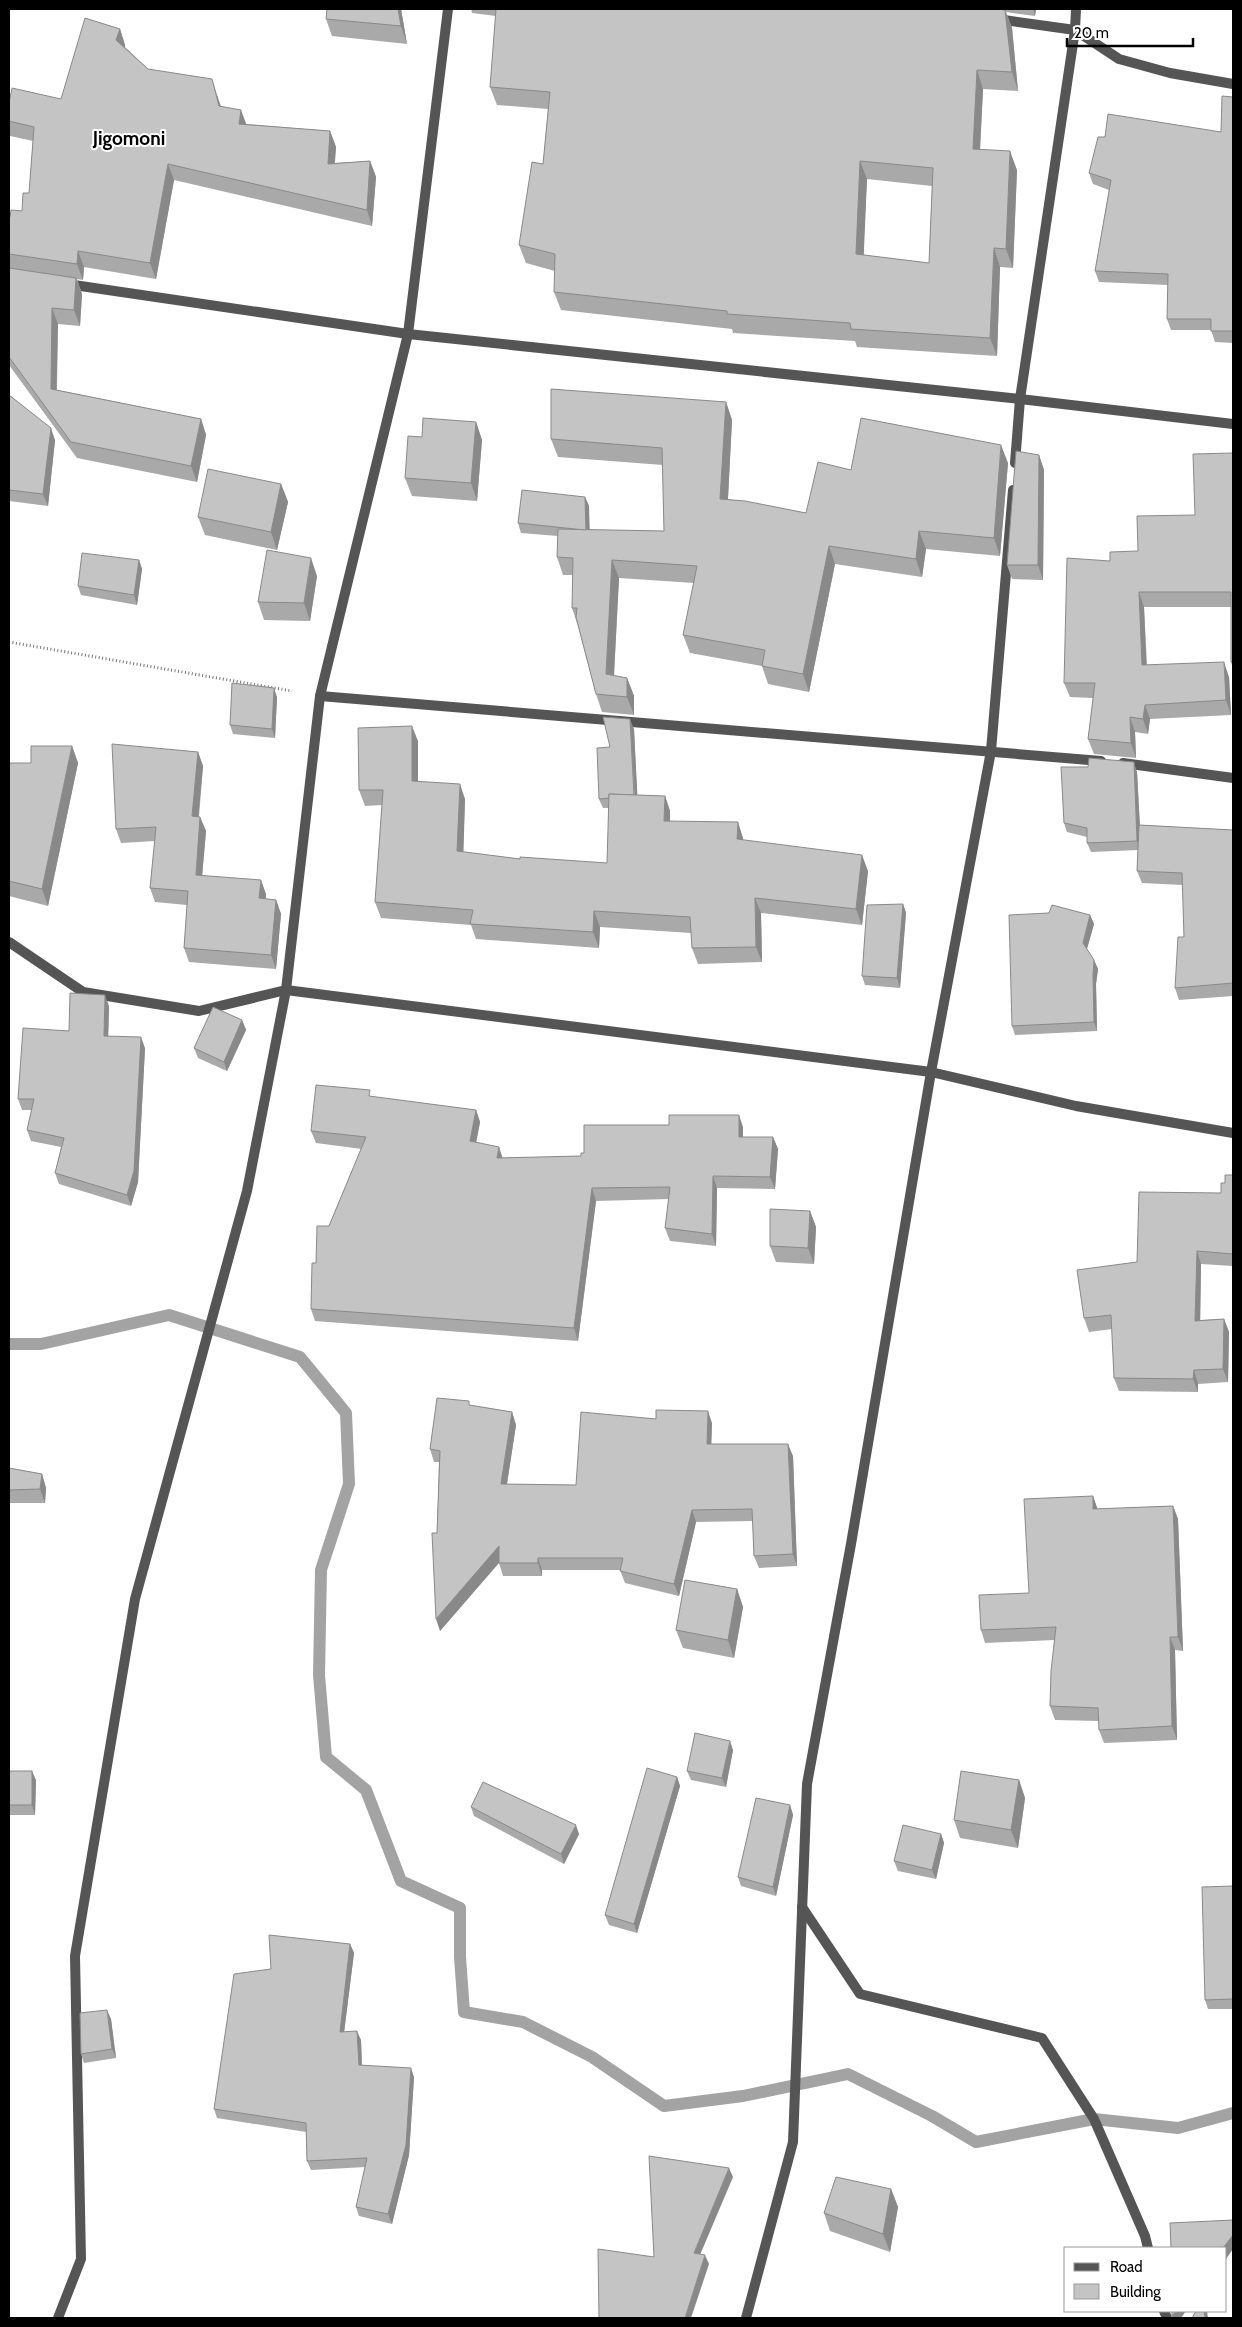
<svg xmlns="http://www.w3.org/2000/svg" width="1242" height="2327" font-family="Cabin,sans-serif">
  <rect width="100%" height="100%" fill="#fff"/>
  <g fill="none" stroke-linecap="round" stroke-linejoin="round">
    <path stroke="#a3a3a3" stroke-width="12" d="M9,1344H41L169,1315L300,1357L346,1413L349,1484L321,1570L319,1675L326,1757L366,1790L401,1881L460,1908V1957L464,2012L523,2022L592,2057L664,2106L743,2096L848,2074L932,2116L976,2142L1094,2119L1178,2128L1233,2113"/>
    <path stroke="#777" stroke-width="3" stroke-dasharray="1 2.5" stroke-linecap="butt" d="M9,642L292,691"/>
    <g stroke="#555" stroke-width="10">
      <path d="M997,19L1075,30L1119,59L1170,73L1233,84"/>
      <path d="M67,284L408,334L1020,399L1233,424"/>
      <path d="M1015,463L1020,399L1075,30L1076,9"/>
      <path d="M320,696L1101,761"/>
      <path d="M1123,763L1233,778"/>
      <path d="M9,942L83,992L199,1011L286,990L931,1072L1076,1106L1233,1133"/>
      <path d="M802,1907L860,1994L1042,2038L1094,2119L1145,2236L1148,2248"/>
      <path d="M1164,2311L1167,2318"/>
      <path d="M58,2318L81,2259L75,1956L135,1599L247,1191L286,990L320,696L408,334L448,9"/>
      <path d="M746,2318L793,2142L807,1784L851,1544L931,1072L991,751L1013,490"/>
    </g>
  </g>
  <g fill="#a9a9a9" fill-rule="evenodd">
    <path d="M401,9L407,44L332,36L326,19Z"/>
    <path d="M471,9H1036L1035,16L1006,12L1012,28L1018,91L983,89L980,150L1017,170L1013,268L1000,267L997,356L857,347L855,341L733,333L732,329L561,310L554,292L555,271L526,263L519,245L543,164L548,109L497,105L490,87L496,16L472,13ZM867,179L932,186L929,263L863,255Z"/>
    <path d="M120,29L125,45V47L148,69L217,95L221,106L246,124L330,131L336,147L335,163L370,161L376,177L372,226L174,180L156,279L84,267L83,280L77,279L82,294L80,326L58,324L57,390L201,419L206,435L197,482L77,458L9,365V217L22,211L29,193L33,141L10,136L9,132V103L61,99Z"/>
    <path d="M1233,97V343L1215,342L1211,330H1171L1167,319L1168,285L1099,282L1095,271L1109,190L1093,184L1089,173L1105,137L1221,132Z"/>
    <path d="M9,395L55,440L48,506L9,501Z"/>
    <path d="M726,402L732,420L728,499L806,513L851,470L1008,463L1000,556L926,549L922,577L835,564L809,692L768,684L762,666L690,653L683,635L694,583L619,578L614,676L627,678L634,696V715L602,712L596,694L578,626L572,608L573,575H563L557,557L558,536L521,533L518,523L585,497L589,506V530L664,531L663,465L558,457L551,439Z"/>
    <path d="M476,422L482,440L477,501L412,496L405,478L422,437Z"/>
    <path d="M1233,453V669L1231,662V607H1144L1147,665L1229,677L1231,715L1150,719L1148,734L1135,732L1136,758L1094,754L1088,739L1093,698L1070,697L1064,683L1110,561L1138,551L1195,515Z"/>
    <path d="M1039,455L1044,470L1043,580L1012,579L1007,565Z"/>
    <path d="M281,484L288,502L277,550L205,535L198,517Z"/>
    <path d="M139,560L142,569L137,605L81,595L78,586Z"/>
    <path d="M317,576L310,621L264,620L258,602Z"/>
    <path d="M277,697L275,738L233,734L230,725Z"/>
    <path d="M634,729L637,795L665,796L670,811V821L743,838V840L868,871L862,925L761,913L762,962L698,964L692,948L691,933L600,927L599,948L476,939L471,925L381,918L375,902L382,805L365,806L359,790L418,741V781L465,799L463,852L520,859L607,863L609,808H603L599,799L610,747Z"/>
    <path d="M72,746L78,763L48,906L9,896V763H31Z"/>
    <path d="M198,752L203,766L199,817H200L206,831L202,876L266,894V899L276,900L281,914L276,969L189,962L184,948L187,905L155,902L150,888L155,841L121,843L116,829Z"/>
    <path d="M1088,767L1137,772L1140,825L1233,830V996L1179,1000L1175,988L1184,937L1183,885L1142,883L1137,871L1138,850L1091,852L1087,843V837L1067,832L1064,823Z"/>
    <path d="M903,904L906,913L900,988L865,985L862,976Z"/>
    <path d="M1090,915L1094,924L1087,949L1094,960L1098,969L1096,984L1097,1031L1015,1035L1012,1026Z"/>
    <path d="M109,1006L108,1036L145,1048L138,1182L131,1206L59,1184L55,1173L61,1147L31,1141L27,1130L32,1110H22L18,1099L69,1031Z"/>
    <path d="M242,1020L246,1030L227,1071L198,1058L194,1048Z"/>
    <path d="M373,1097L476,1110L480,1122L476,1142L503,1158L581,1156L584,1153L743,1127V1137H773L778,1149L775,1189L717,1188L716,1246L670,1241L665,1228L669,1199L596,1201L578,1341L315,1321L311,1309L316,1263L329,1226L362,1149L316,1143L311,1131Z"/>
    <path d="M1233,1175V1266L1201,1264L1200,1320L1224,1319L1229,1332L1228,1382L1198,1384V1392L1119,1391L1114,1378L1112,1329L1089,1332L1084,1318L1137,1262L1221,1193L1225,1183Z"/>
    <path d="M810,1211L816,1227L814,1264L776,1262L770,1246Z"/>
    <path d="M470,1405L512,1412L516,1425L507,1484L576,1485L656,1419L712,1423L711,1444L793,1456L797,1566L759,1568L754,1556L753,1521L696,1522L679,1596L625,1583L620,1570H542V1576H503L499,1563L440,1631L437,1533L439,1462H434L430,1449Z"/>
    <path d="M9,1468L42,1474L46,1488L45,1503H9Z"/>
    <path d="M1093,1496L1097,1509L1173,1506L1178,1519L1183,1651L1175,1650L1177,1740L1104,1743L1099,1730V1721L1055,1720L1050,1706L1054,1640L985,1643L981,1630L1029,1593Z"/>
    <path d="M737,1589L743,1607L734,1658L683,1648L676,1630Z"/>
    <path d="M733,1750L726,1787L691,1780L687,1771Z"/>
    <path d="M9,1771L36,1780L35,1815H9Z"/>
    <path d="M677,1777L680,1786L637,1933L609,1925L605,1915Z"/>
    <path d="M1019,1780L1025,1798L1018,1848L960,1838L954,1820Z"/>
    <path d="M790,1805L793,1815L776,1896L741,1886L738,1877Z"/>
    <path d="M471,1807L579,1834L564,1864L474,1816Z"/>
    <path d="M941,1834L944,1843L936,1879L898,1871L894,1861Z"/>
    <path d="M1233,1886V2009H1208L1205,2000Z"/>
    <path d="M350,1944L354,1953L344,2032L361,2040L362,2065L414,2077L409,2155L392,2224L359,2216L356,2207L365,2167L311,2170L307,2161L306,2132L217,2118L214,2109L271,1969Z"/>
    <path d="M111,2019L116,2058L84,2063L81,2054Z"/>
    <path d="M891,2189L898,2207L890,2252L830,2231L824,2213Z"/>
  </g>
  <g fill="#898989">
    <path d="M398,9H401L407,44L401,26Z"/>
    <path d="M1033,9H1036L1035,16Z"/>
    <path d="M1005,10L1012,28L1018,91L1012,72Z"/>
    <path d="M120,29L125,45L122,56L116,40Z"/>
    <path d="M977,70L983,89L979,168L973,149Z"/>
    <path d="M212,79L217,95L225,122L219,106Z"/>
    <path d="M241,110L247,126L239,124Z"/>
    <path d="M330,131L336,147L333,180L328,164Z"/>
    <path d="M1010,151L1017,170L1013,268L1006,249Z"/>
    <path d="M370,161L376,177L372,226L367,210Z"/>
    <path d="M860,161L867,179L863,273L856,254Z"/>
    <path d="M168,164L174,180L156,279L150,263Z"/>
    <path d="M994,248L1000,267L997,356L990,338Z"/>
    <path d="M78,251L84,267L83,280L77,264Z"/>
    <path d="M76,278L82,294L80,326L74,310Z"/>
    <path d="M52,308L58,324L56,405L51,389Z"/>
    <path d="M726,402L732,420L727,517L720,499Z"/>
    <path d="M201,419L206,435L197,482L191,466Z"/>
    <path d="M476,422L482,440L477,501L471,483Z"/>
    <path d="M51,428L55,440L48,506L43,494Z"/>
    <path d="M1001,445L1008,463L1000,556L994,538Z"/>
    <path d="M1039,455L1044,470L1043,580L1038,565Z"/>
    <path d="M281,484L288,502L277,550L271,532Z"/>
    <path d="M585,497L589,506L590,540L586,530Z"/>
    <path d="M919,531L926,549L922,577L916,559Z"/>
    <path d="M829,546L835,564L809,692L803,674Z"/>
    <path d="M311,558L317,576L310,621L304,603Z"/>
    <path d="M139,560L142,569L137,605L134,595Z"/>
    <path d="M612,560L619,578L613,692L606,674Z"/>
    <path d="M1139,592L1144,607L1147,680L1142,665Z"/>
    <path d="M1224,662L1229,677L1231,715L1226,700Z"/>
    <path d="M627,678L634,696V715L627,697Z"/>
    <path d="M274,688L277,697L275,738L272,729Z"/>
    <path d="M1145,705L1150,719L1148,734L1143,719Z"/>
    <path d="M1130,717L1135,732L1136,758L1131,743Z"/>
    <path d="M630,719L634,729L638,807L635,797Z"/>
    <path d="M412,726L418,741V796L412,781Z"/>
    <path d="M72,746L78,763L48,906L42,889Z"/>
    <path d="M198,752L203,766L197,830L192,816Z"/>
    <path d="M1134,762L1137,772L1141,850L1137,841Z"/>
    <path d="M460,784L465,799L463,867L457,851Z"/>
    <path d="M665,796L670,811V836L664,821Z"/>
    <path d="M200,817L206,831L201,889L196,875Z"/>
    <path d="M738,822L743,838V855L737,839Z"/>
    <path d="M862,855L868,871L862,925L856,909Z"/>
    <path d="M261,880L266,894L264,912L259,898Z"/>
    <path d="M755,898L761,913L762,962L756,947Z"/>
    <path d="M276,900L281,914L276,969L271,955Z"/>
    <path d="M903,904L906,913L900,988L897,978Z"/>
    <path d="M594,911L600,927L599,948L593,932Z"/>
    <path d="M1090,915L1094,924L1086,952L1083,943Z"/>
    <path d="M1094,960L1098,969L1096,984L1097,1031L1094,1022L1093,975Z"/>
    <path d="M105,995L109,1006L108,1047L104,1036Z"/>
    <path d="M242,1020L246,1030L227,1071L224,1062Z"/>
    <path d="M141,1037L145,1048L138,1182L131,1206L127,1195Z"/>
    <path d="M476,1110L480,1122L474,1154L470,1141Z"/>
    <path d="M739,1115L743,1127V1149L739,1137Z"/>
    <path d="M773,1137L778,1149L775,1189L770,1177Z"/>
    <path d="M499,1147L503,1159L497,1158Z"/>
    <path d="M713,1176L717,1188L716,1246L712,1234Z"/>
    <path d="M592,1188L596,1201L578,1341L574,1328Z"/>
    <path d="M810,1211L816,1227L814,1264L808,1248Z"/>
    <path d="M1197,1251L1201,1264L1200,1334L1195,1321Z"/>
    <path d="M1224,1319L1229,1332L1228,1382L1223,1369Z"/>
    <path d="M1194,1370L1198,1384V1392L1193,1379Z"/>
    <path d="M708,1411L712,1423L711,1456L707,1444Z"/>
    <path d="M512,1412L516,1425L505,1496L501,1484Z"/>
    <path d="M788,1444L793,1456L797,1566L793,1554Z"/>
    <path d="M42,1474L46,1488L45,1503L40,1489Z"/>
    <path d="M1093,1496L1098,1510L1093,1509Z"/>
    <path d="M1173,1506L1178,1519L1183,1651L1178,1637Z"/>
    <path d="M692,1510L696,1522L679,1596L674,1584Z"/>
    <path d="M499,1546L503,1558L440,1631L436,1619Z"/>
    <path d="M538,1558L542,1570V1576L538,1563Z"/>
    <path d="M737,1589L743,1607L734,1658L728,1640Z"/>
    <path d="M1170,1637L1175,1650L1177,1740L1172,1726Z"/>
    <path d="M730,1741L733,1750L726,1787L722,1778Z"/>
    <path d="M32,1771L36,1780L35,1815L32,1805Z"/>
    <path d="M677,1777L680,1786L637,1933L634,1924Z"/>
    <path d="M1019,1780L1025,1798L1018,1848L1011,1830Z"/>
    <path d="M790,1805L793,1815L776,1896L773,1887Z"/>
    <path d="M576,1825L579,1834L564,1864L561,1854Z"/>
    <path d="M941,1834L944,1843L936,1879L932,1870Z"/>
    <path d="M350,1944L354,1953L343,2041L340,2032Z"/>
    <path d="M107,2010L111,2019L116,2058L112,2049Z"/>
    <path d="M357,2031L361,2040L362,2074L359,2065Z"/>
    <path d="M411,2068L414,2077L409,2155L392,2224L388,2214Z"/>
    <path d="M729,2168L733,2177L697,2262L694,2253Z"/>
    <path d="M891,2189L898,2207L890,2252L883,2234Z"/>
    <path d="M1233,2235V2249L1226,2259V2248H1223Z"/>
    <path d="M705,2255L709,2264L691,2318H685Z"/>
    <path d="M1176,2311H1186L1181,2318H1173L1172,2316Z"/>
    <path d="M1204,2311H1207L1208,2318H1205Z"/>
  </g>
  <g fill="#c4c4c4" stroke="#898989" fill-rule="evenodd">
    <path d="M327,9H398L401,26L326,19Z"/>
    <path d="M496,9H998L1005,10L1012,72L977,70L973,149L1010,151L1006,249L994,248L990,338L851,329L850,323L727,314V311L554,292L555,254L519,245L532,162L543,164L550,92L490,87ZM860,161L933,168L929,263L856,254Z"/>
    <path d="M85,18L120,29L116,40L148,69L212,79L219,106L241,110L239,124L330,131L328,164L370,161L367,210L168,164L150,263L78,251L77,264L9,254V217H10L11,210L22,211L23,193H29L34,127L9,121V103L12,88L61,99Z"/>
    <path d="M1222,96L1233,97V331H1211V319H1167L1168,274L1095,271L1111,180L1089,173L1098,137H1105L1108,114L1221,132Z"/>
    <path d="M9,268L76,278L74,310L52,308L51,389L201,419L191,466L71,442L9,357Z"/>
    <path d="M551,389L726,402L720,499L745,501L806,513L818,462L851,470L861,418L1001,445L994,538L919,531L916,559L829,546L803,674L762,666L765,650L683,635L697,566L612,560L606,674L627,678V697L596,694L576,617L577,608H572L573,558L557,557L558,529L664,531L662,448L551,439Z"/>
    <path d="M9,395L51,428L43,494L9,490Z"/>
    <path d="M423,418L476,422L471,483L405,478L408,436L422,437Z"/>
    <path d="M1016,451L1039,455L1038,565H1007Z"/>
    <path d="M1233,453V662H1231V592H1139L1142,665L1224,662L1226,700L1145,705L1143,719L1130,717L1131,743L1088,739L1095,683H1064L1067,558L1110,561V552L1138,551L1137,516L1195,515L1193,454Z"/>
    <path d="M208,469L281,484L271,532L198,517Z"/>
    <path d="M522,490L585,497L586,530L575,529L518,523Z"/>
    <path d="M267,550L311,558L304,603L258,602Z"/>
    <path d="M82,553L139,560L134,595L78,586Z"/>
    <path d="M232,683L274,688L272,729L230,725Z"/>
    <path d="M603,717L630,719L634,795L609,794V798L599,799L597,748L610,747Z"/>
    <path d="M412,726V781L460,784L457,851L520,859V857L607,863L609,794L665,796L664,821L738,822L737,839L862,855L856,909L755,898L756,947L692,948L690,917L594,911L593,932L470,924L473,910L375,902L383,790H359L358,728Z"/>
    <path d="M112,744L198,752L192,816L200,817L196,875L261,880L259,898L276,900L271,955L184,948L188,891L150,888L156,827L116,829Z"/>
    <path d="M31,746H72L42,889L9,881V763H31Z"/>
    <path d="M1089,758L1134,762L1137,841L1087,843V828L1064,823L1061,767H1088Z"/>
    <path d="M1139,825L1233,830V983L1175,988L1178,937H1184L1182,873L1137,871Z"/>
    <path d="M903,904L897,978L862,976L867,905Z"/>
    <path d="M1052,905L1090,915L1083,943L1094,960L1093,975L1094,1022L1012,1026L1009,915L1049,913Z"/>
    <path d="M70,993L105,995L104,1036L141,1037L134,1171L127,1195L55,1173L64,1138L27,1130L34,1099H18L23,1028L69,1031Z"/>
    <path d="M213,1007L242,1020L224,1062L194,1048Z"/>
    <path d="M316,1085L370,1090L369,1096L476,1110L470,1141L499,1147L497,1158L581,1156V1153H584V1125H669V1115H739V1137H773L770,1177L713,1176L712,1234L665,1228L670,1187L592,1188L574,1328L311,1309L312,1263H316L317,1226H329L366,1137L311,1131Z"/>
    <path d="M1225,1175H1233V1254L1197,1251L1195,1321L1224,1319L1223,1369L1194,1370L1193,1379L1114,1378L1111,1315L1084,1318L1077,1270L1137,1262L1139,1192L1221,1193V1183H1225Z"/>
    <path d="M770,1209L810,1211L808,1248L770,1246Z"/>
    <path d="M437,1398L469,1401V1405L512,1412L501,1484L576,1485L581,1412L656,1419V1410L708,1411L707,1444H788L793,1554L754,1556L752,1509L692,1510L674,1584L620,1571L623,1558H538V1563H499V1546L436,1619L432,1533H437L440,1451L430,1449Z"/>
    <path d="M9,1468L42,1474L40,1489L9,1490Z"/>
    <path d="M1093,1496V1509L1173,1506L1178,1637H1170L1172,1726L1099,1730L1098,1708L1050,1706L1051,1671L1056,1627L981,1630L979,1595L1029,1593L1024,1499Z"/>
    <path d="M685,1580L737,1589L728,1640L676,1630Z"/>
    <path d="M695,1733L730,1741L722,1778L687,1771Z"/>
    <path d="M647,1768L677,1777L634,1924L605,1915Z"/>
    <rect x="9" y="1771" width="23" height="34"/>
    <path d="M961,1771L1019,1780L1011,1830L954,1820Z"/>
    <path d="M483,1782L576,1825L561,1854L471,1807Z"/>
    <path d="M756,1798L790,1805L773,1887L738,1877Z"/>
    <path d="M903,1825L941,1834L932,1870L894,1861Z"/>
    <path d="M1233,1886V1999L1205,2000L1202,1887Z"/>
    <path d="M269,1935L350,1944L340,2032L357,2031L359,2065L411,2068L406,2145L388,2214L356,2207L367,2158L307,2161L306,2123L214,2109L234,1974L271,1969Z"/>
    <path d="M107,2010L112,2049L81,2054L80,2013Z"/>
    <path d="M649,2156L729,2168L694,2253L705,2255L685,2318H599L598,2249L654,2257Z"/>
    <path d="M836,2177L891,2189L883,2234L824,2213Z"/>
    <path d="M1233,2220V2235L1223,2248H1171L1170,2223Z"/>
    <path d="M1172,2311H1176L1172,2316Z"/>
    <path d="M1196,2311H1204L1205,2318H1192Z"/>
  </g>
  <g text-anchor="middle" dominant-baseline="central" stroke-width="4" stroke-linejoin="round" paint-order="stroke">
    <g font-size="19" font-weight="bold" fill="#000" stroke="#fff">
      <text x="129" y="138">Jigomoni</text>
    </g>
  </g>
  <rect width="1242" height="2327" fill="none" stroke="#000000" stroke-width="20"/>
  <rect x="1064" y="2247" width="162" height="65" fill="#ffffff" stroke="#999999"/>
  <rect x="1074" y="2263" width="25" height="8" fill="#555555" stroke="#999999"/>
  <text x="1110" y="2272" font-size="15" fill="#000000">Road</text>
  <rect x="1074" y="2284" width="25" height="15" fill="#c4c4c4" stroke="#999999"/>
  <text x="1110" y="2297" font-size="15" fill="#000000">Building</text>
  <path d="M1067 38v8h126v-8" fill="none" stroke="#000000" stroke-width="2.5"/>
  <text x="1074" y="38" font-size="15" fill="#000000" stroke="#ffffff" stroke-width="4" paint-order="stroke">20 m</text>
</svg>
